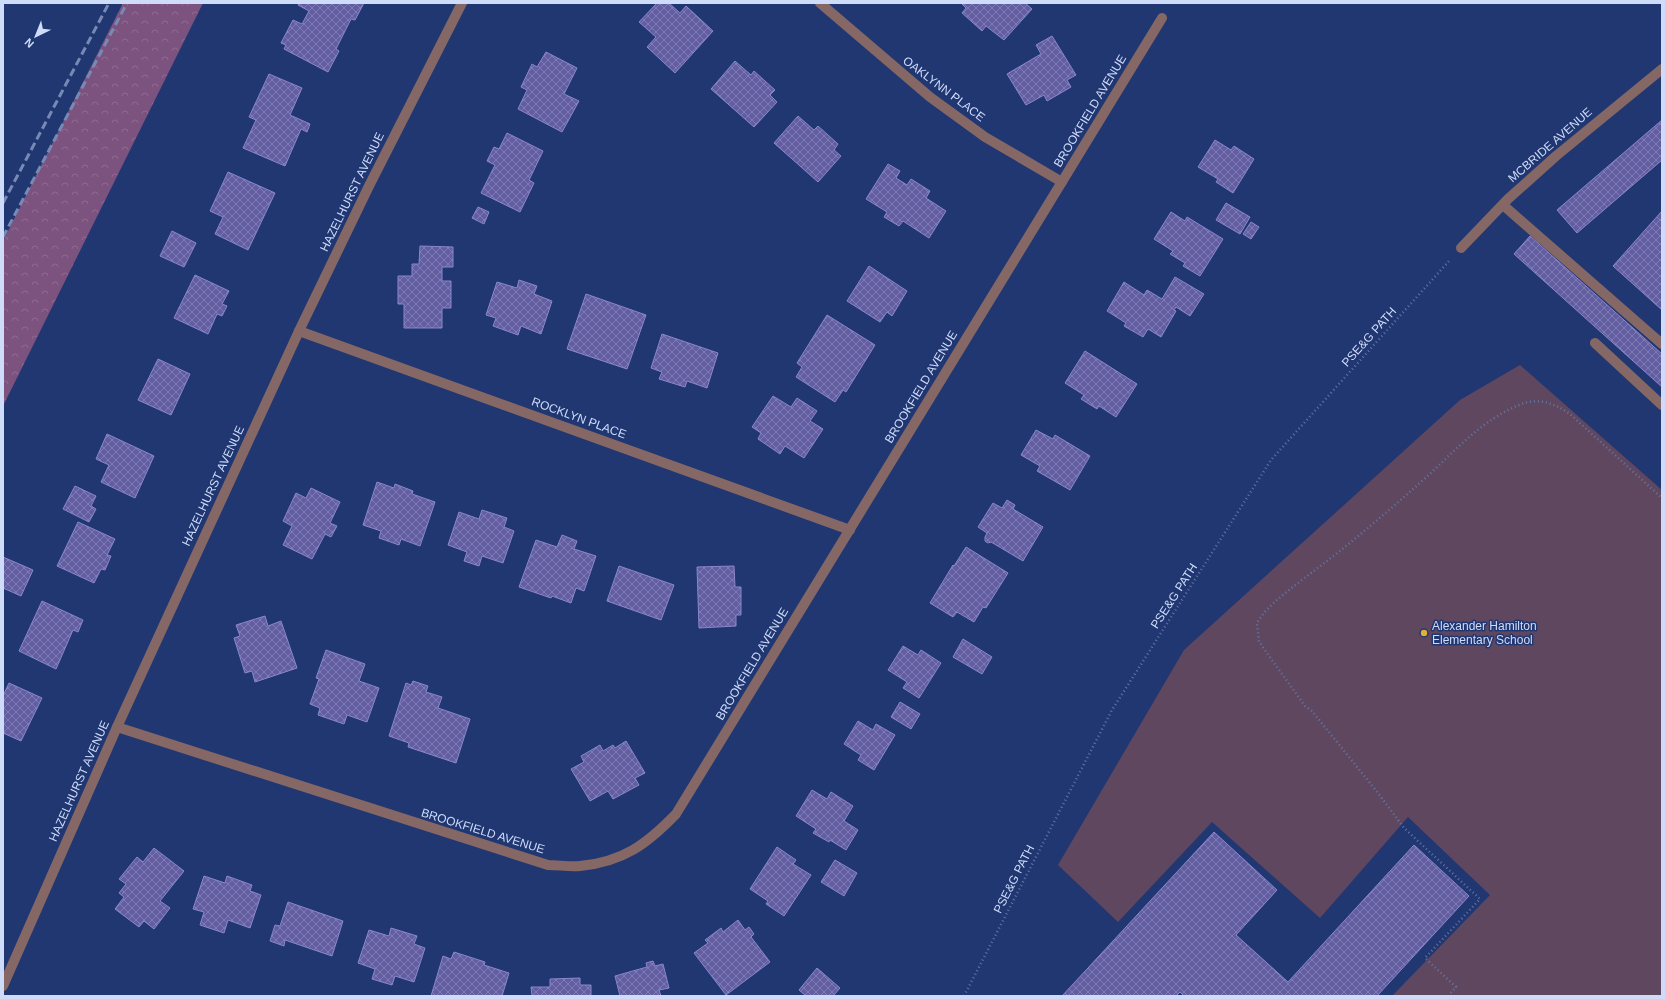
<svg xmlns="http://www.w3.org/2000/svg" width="1665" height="999" font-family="Helvetica,sans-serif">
  <defs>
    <pattern id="forest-crowns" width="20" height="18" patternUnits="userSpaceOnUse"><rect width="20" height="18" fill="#7c527e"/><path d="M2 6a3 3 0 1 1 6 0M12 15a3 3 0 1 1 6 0" fill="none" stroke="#8e6a91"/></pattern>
    <pattern id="building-cross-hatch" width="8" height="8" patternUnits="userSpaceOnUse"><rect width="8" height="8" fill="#635ea2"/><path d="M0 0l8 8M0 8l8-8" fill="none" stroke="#7f7cb4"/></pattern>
  </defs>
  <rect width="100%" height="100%" fill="#213772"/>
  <path fill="url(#forest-crowns)" d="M123,3H203L3,406V241Z"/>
  <path fill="#604760" d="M1520,365L1662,490V996H1392L1490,895L1408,817L1320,918L1212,822L1118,922L1058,865L1184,650L1460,400Z"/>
  <g fill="url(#building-cross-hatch)" stroke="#8b86ce">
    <path d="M299,3H364L355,20L351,19L336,49L339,51L328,72L284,49L286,45L281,43L293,20L302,24L309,11L298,5Z"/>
    <path d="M657,3H669L680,13L686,6L713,31L675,73L647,47L656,37L639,22Z"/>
    <path d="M961,3H1025L1032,9L1004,40L986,26L982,31L962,13L966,8Z"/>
    <path d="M1052,36L1076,75L1067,80L1071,87L1047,101L1044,95L1026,105L1007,74L1041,54L1036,45Z"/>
    <path d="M546,52L577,68L564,94L579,101L562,132L518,109L527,90L521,87L532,64L537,67Z"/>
    <path d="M735,61L751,75L754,71L775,90L770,95L777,102L754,127L711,89Z"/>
    <path d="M269,74L302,88L290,115L310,124L307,132L301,129L285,166L243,148L256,120L249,117Z"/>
    <path d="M798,116L814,130L818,126L838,144L834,150L841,156L818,182L774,143Z"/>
    <path d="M1662,120V160L1577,233L1557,210Z"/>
    <path d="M507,133L543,151L529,180L534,183L520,212L481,193L495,165L487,161L494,147L499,149Z"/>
    <path d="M1215,140L1231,150L1234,146L1254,159L1233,193L1216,182L1218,179L1198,167Z"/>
    <path d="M888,164L900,171L896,178L907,185L911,179L930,191L926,198L946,211L929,238L903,221L899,226L884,217L887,212L866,199Z"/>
    <path d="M228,172L275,193L248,250L215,234L223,217L210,211Z"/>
    <path d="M1226,203L1250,217L1240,234L1216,220Z"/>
    <path d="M478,207L489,212L484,224L472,218Z"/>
    <path d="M1662,211V310L1613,266Z"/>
    <path d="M1171,212L1185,221L1187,217L1223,239L1200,276L1183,266L1185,263L1170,254L1173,251L1154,239Z"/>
    <path d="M1251,222L1259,227L1251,239L1243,234Z"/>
    <path d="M172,231L196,243L184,267L160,256Z"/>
    <path d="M1530,236L1662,354V387L1514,254Z"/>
    <path d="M420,246L453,247V267H442V281H451V308H442V328H404V304H398V276H412V264H419Z"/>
    <path d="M869,266L907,291L892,316L887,312L880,322L847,301Z"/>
    <path d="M195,275L229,291L222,304L227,306L222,316L217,314L208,334L174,318Z"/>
    <path d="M1175,277L1204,294L1190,316L1176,307L1174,310L1176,311L1161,337L1148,329L1143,337L1124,326L1126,323L1107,311L1124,282L1144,295L1147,290L1162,299Z"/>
    <path d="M519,280L537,286L534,294L552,301L541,334L521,326L518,335L493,326L496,318L486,315L497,282L517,288Z"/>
    <path d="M586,294L646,315L627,369L567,349Z"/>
    <path d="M827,315L875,345L846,392L843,390L835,402L796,377L802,367L797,363Z"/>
    <path d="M662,334L718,353L707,388L687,381L685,387L659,379L662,372L651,368Z"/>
    <path d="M1085,351L1137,384L1116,417L1099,406L1097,409L1081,399L1084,395L1065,383Z"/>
    <path d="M158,359L190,374L171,415L138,400Z"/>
    <path d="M773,396L791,407L797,398L817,411L810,421L823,429L804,458L785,446L780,454L758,439L761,433L752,427Z"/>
    <path d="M1036,430L1053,439L1055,435L1090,456L1070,490L1037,471L1040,466L1021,455Z"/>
    <path d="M107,434L154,456L135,498L101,482L109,465L96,459Z"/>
    <path d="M377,482L394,488L395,484L413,491L412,494L435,502L420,546L401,539L399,545L379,538L381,531L363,525Z"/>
    <path d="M75,486L96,496L91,506L96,509L89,522L63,509Z"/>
    <path d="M311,488L340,502L330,523L337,526L331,537L325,534L312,559L283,545L292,526L283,521L296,493L306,498Z"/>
    <path d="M1007,500L1015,505L1013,509L1043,527L1023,561L991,542L988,543L985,541V537L987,533L978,527L993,503L1002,508Z"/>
    <path d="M482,510L507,518L504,527L514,531L503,563L482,556L479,566L464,561L467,552L448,545L459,512L479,519Z"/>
    <path d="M78,522L115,539L107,555L111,556L105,570L101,569L94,583L57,566Z"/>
    <path d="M562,535L577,541L574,549L596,556L584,591L576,588L571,603L552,596L551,598L519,587L536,540L557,547Z"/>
    <path d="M966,547L1008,573L986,608L983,607L974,622L957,612L953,617L930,603L953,565L954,566Z"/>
    <path d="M3,557L33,570L21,596L3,588Z"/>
    <path d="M619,566L674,585L661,620L607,601Z"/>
    <path d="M734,566L735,587H741V615H736V626L699,628L697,567Z"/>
    <path d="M42,601L83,620L78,632L73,630L56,669L19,651Z"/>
    <path d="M265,616L268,626L281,621L297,668L255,682L252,671L245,673L234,638L240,636L236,625Z"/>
    <path d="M963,639L992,657L982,674L953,657Z"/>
    <path d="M903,646L918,655L921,650L941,663L919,698L903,688L907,682L888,670Z"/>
    <path d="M326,650L365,664L359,681L379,688L367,722L347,715L344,724L318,715L320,708L310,704L319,679L316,678Z"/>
    <path d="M413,681L428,686L426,692L442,697L438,708L470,719L456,763L408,747L409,743L389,736L406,683L411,685Z"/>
    <path d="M9,683L42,698L21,741L3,733V696Z"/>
    <path d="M900,702L920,714L911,729L891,717Z"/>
    <path d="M858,721L873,730L876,724L895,735L874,770L858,760L861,755L844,744Z"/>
    <path d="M626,741L645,773L635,778L639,785L613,799L608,791L590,801L571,769L584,762L581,756L600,745L603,751L613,745L615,748Z"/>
    <path d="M812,790L827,799L831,792L853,806L844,821L858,830L846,850L830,840L829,842L813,833L816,829L796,816Z"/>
    <path d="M1214,832L1277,890L1236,935L1288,982L1414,845L1469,896L1377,996H1184L1180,992L1176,996H1062Z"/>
    <path d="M777,847L796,860L793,864L811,875L784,916L766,904L768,901L750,889Z"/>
    <path d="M154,848L184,871L160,901L170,908L154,929L144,921L139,927L115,909L124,897L119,893L126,884L119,879L137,857L143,862Z"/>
    <path d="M835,860L857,873L844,896L821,882Z"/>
    <path d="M204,876L225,883L227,876L252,885L250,891L261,895L250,928L228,920L224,933L200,925L204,912L193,909Z"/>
    <path d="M288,902L343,921L332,956L285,940L284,946L270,941L275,925L280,926Z"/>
    <path d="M738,920L745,930L749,927L754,934L751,937L770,962L726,995L694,953L708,943L705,940L721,928L723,932Z"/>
    <path d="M391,928L417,936L414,944L425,948L414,982L395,976L392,985L372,979L375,969L358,963L369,930L389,936Z"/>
    <path d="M454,952L485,962L484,965L509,973L502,996H431L443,956L451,959Z"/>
    <path d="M653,961L655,966L663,964L669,988L659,990L661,996H620L615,976L647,967L646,963Z"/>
    <path d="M817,968L840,988L833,996H806L799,990Z"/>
    <path d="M580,978V985H591V996H532L531,987H550V979Z"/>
  </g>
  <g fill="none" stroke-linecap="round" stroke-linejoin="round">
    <g stroke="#6375a5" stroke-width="2.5" stroke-dasharray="1 3" stroke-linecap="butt">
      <path d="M964,996L1112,710L1271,460L1449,261"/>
      <path d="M1448,996L1456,987L1425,958L1480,899L1404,828L1378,793L1312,711L1305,706L1264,649L1259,641L1257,623C1267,606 1283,595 1298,583C1316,569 1334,556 1351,542C1375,522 1399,502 1422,481C1453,453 1480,421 1519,405C1538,397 1554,403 1570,414L1662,498"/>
    </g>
    <g stroke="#856865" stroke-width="10">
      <path d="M820,3L930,97L985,137L1062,182"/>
      <path d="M1503,205L1662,344"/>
      <path d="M1461,248L1508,199L1556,156L1662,69"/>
      <path d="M299,331L850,530"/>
      <path d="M1595,343L1662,405"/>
      <path d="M117,727L548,865C558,865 570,867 580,866C623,862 647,844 676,814L1162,18"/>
      <path d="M3,986L117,727L299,331L369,186L462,3"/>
    </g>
    <g stroke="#7889b5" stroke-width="3" stroke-dasharray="8 4" stroke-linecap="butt">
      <path d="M3,203L109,3"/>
      <path d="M3,237L127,3"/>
    </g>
  </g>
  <circle fill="#e0af34" stroke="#213772" stroke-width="1.5" cx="1424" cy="633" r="4"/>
  <g text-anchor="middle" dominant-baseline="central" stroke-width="3" stroke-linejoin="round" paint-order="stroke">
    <g font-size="12" fill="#cfdcf9" stroke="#213772">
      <text transform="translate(944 89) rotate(37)">OAKLYNN PLACE</text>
      <text transform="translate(1090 111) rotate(-59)">BROOKFIELD AVENUE</text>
      <text transform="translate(1550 145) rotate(-41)">MCBRIDE AVENUE</text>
      <text transform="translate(352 192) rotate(-64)">HAZELHURST AVENUE</text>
      <text transform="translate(1369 337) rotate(-48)">PSE&amp;G PATH</text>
      <text transform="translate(921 387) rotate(-59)">BROOKFIELD AVENUE</text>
      <text transform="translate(579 418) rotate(20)">ROCKLYN PLACE</text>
      <text transform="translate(213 486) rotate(-65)">HAZELHURST AVENUE</text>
      <text transform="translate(1174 596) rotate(-57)">PSE&amp;G PATH</text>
      <text transform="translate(752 664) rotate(-59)">BROOKFIELD AVENUE</text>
      <text transform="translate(79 781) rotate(-66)">HAZELHURST AVENUE</text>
      <text transform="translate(483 831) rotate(17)">BROOKFIELD AVENUE</text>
      <text transform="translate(1014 879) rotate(-63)">PSE&amp;G PATH</text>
    </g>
    <g font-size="12" fill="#cfdcf9" stroke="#213772" text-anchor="start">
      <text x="1432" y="626">Alexander Hamilton<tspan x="1432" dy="14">Elementary School</tspan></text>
    </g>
  </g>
  <rect width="1665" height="999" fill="none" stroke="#cfdcf9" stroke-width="8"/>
  <g transform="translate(36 36) rotate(223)" stroke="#213772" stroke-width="3" paint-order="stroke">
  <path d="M0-3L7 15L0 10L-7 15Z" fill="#cfdcf9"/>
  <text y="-6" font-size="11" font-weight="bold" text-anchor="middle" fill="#cfdcf9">N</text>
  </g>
</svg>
